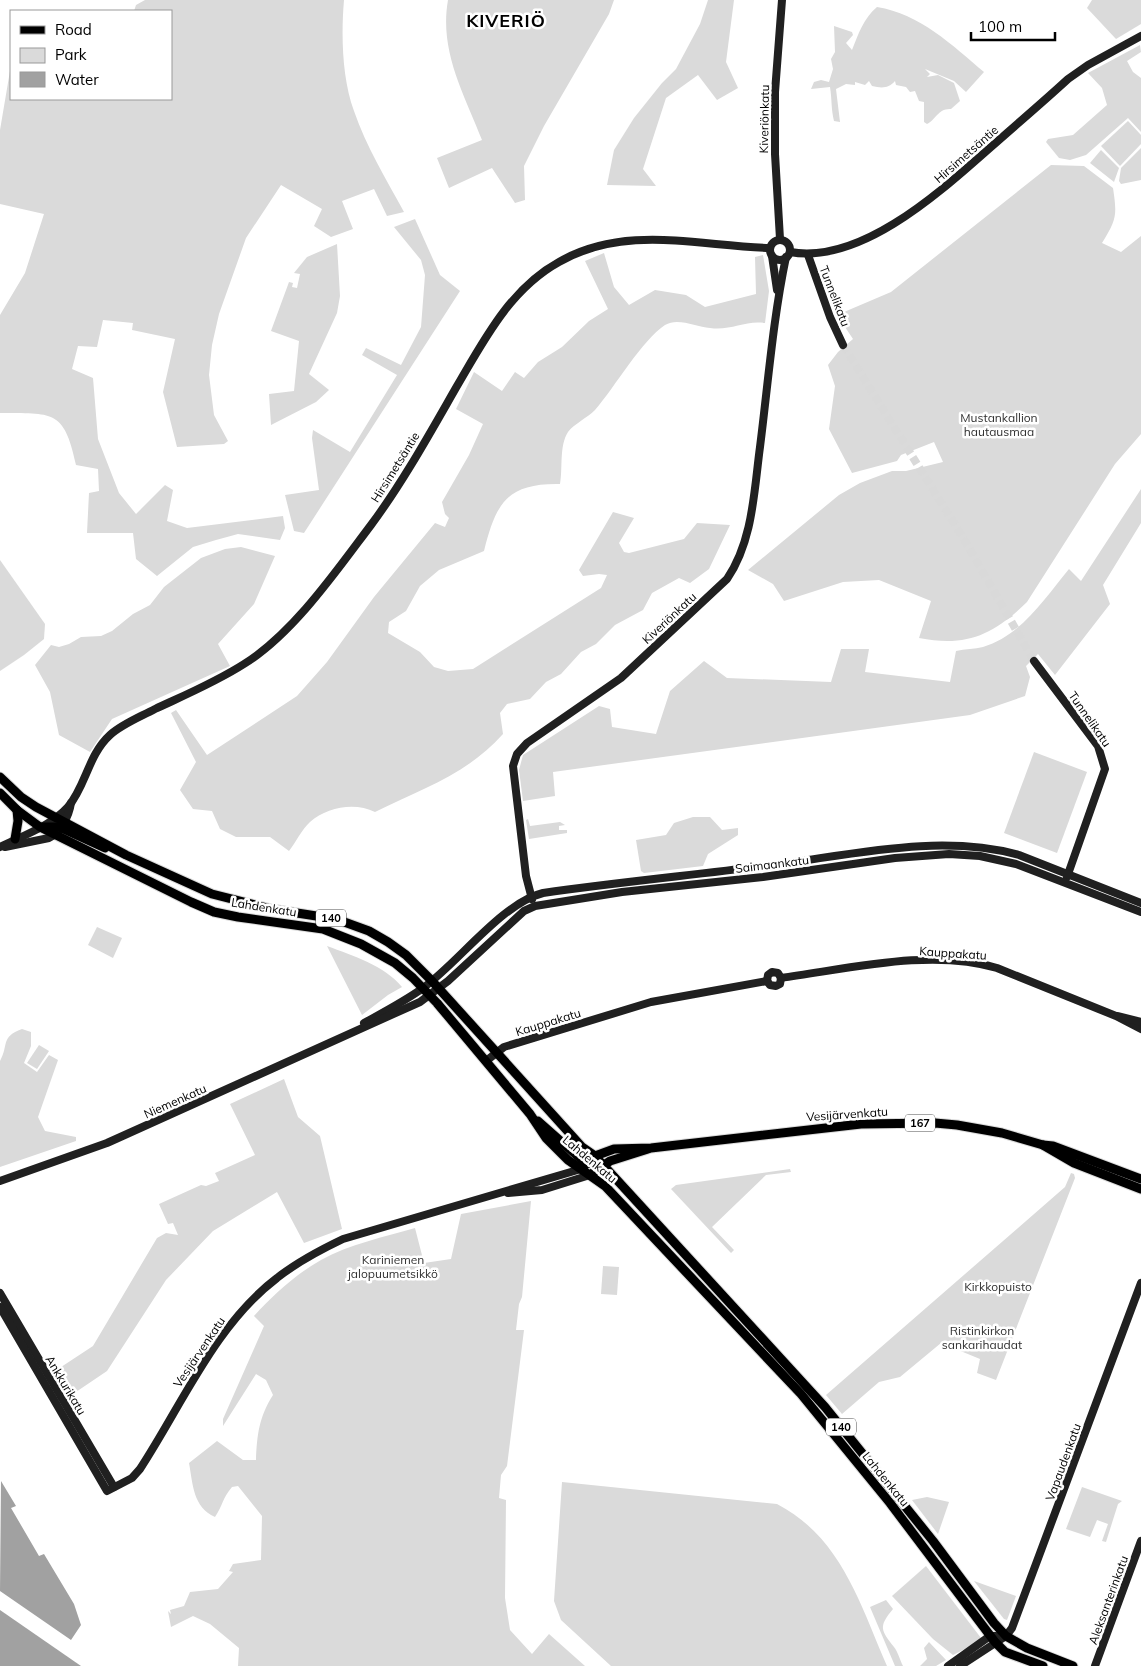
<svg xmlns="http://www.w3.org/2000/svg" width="1141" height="1666" font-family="Mulish,sans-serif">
  <rect width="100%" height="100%" fill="#fff"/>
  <g fill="#dadada">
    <path d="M145,0H344C341,35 342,78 354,111C366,146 386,179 404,212L387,216L374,189L342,201L353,229L331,237L314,226L322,209L281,185L246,238L219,314L212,345L209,375L214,415L228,441L224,444L177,447L163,392L175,339L132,330L133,323L103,320L97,347L78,346L72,369L93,378L98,439L119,493L136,514L165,485L173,490L167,521L187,528L283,516L285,528L280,540L238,534L216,540L193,547L157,576L136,559L133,533H87L89,493L99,491L98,469L76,465C64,408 52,414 0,413V315L25,273L44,214L0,204V130L11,65V99H171V11H134L136,5Z"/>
    <path d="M448,0H614L609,14L544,126L524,166L525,200L515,203L492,168L449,188L437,158L482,140C464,94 439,51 448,0Z"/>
    <path d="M708,0H734L726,62L738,88L717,100L698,75L666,98L643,169L656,186L607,185L614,150L634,118L662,83L676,69L700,24Z"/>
    <path d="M1092,0H1141V24L1116,39L1087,8Z"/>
    <path d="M877,7C920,14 952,45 984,72L966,92L954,81L925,69L930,74L927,77L938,75L954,83L960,101L951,109C938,108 936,120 927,124L924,122V102L919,101L915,91L910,92L906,87L896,85L895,81C888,89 881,88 872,86L869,81L865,85L855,82V85L846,84L836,89L840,122L834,121C831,109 832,99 830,87L811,89L814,82L821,80L829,82L833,69L831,59L835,52L834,26L852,32L853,35L846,43L852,50C859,33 863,19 877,7Z"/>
    <path d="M1140,45L1141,52L1127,61L1133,72L1141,78V132L1128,118L1086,155L1070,160L1059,158L1046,142L1048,139L1073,135L1107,105L1102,88L1088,73Z"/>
    <path d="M1128,121L1141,135V144L1120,166L1101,146Z"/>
    <path d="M1141,148V180L1121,184L1119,181L1121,168Z"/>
    <path d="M1101,150L1119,168L1114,182L1090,163Z"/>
    <path d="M1051,165L1084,166L1113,188C1117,215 1117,219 1102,243L1121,252L1141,236V434L1115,464L1027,602C993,635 967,647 919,638L931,601L879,580L843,582L784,601L773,584L748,570L839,495L860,483L892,471H906L943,462L934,442L901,455L897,461L852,473L829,429L835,386L828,365L838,352L853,339L837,315L891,292Z"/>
    <path d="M415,219L440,275L460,291L304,533L294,531L285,495L319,490L312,438L313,430L350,452L397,375L362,355L366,348L401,365L421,327L425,275L421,260L394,227Z"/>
    <path d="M337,244L340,296L337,313L309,374L329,390L316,402L271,425L269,394L294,391L299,341L271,331L289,282L293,283L292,287L297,288L300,274L294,273L307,257Z"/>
    <path d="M604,253L614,287L629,305L655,290L686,295L705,307L756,294L755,257L763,255L769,291L765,323C745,320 731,331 710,328C696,327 678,317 665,325C642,340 615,387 595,410C587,418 574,424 568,432C559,446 563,468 560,484C507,483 496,503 484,551L439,570L420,586L406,611L389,622L388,633L420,652L434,667L448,671L473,669L601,588L607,575L599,574L583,576L579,570L613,512L634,518L619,543L624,552L629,553L684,539L697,523L730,525L709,569L690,583L679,578L652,593L643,610L615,625L596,644L581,652L561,674L546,682L530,699L507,704L500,713L503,734C465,776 423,788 375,812C355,802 327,807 310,822C302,829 296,842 289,851L270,837H236L220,829L212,811L193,809L180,790L196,762L171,713L176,710L207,755L297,696L327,662L374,597L435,523L445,527L449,518L445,514L442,502L469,455L483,424L456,409L474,372L502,391L515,372L524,378L538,362L562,347L589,321L608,309L585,261Z"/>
    <path d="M1141,489V523L1103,585L1110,604L1055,675L1038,654L1026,666L1030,677L1025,696L970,715L553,772L555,796L523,801L519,770L523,755L599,706L610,709L612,727L656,734L670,691L704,661L727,678L831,682L841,649H869L865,672L950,682L956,651C965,649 975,649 983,647C1021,636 1045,598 1069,569L1081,581Z"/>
    <path d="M241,547L275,556L254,604L218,644L230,666L112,719L90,752L59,735L50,692L35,665L51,645L59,647L69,644L81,637L101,636L112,631L133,614L150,605L164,587L201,558L225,549Z"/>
    <path d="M0,560L45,624L44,639L24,655L0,671Z"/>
    <path d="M1034,752L1087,772L1057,853L1004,833Z"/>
    <path d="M693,817H710L722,830L738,828V835L708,854L703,866L644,873L641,871L636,840L666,835L674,823Z"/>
    <path d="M528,819L530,826L560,822L565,825L559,826V830H567V833L529,839L526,820Z"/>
    <path d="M97,927L122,938L113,958L88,945Z"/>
    <path d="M327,946C353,956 384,965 402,987L388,995L362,1015Z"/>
    <path d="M22,1029L31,1032V1046L24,1063L37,1072L49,1055L58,1060L38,1117L45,1131L76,1137V1141L0,1167V1061C9,1045 0,1037 22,1029Z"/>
    <path d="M39,1045L49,1051L37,1069L27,1063Z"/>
    <path d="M284,1079L298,1117L320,1136L342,1229L304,1243L277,1192L213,1231L166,1280L107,1371L70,1396L55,1371L93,1346L157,1238L166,1233L178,1235L173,1223L168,1224L159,1204L201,1185L206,1186L219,1181L215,1173L255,1155L230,1104Z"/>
    <path d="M790,1169L791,1172L766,1175L712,1227L734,1250L731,1253L671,1189L676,1185Z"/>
    <path d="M1071,1173L1074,1174L1075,1178L996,1380L977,1373L980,1359L941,1343L900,1377L879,1382L842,1414L826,1395L1065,1187Z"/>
    <path d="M531,1201L522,1297L519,1304L516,1330H524L507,1466L501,1475L499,1498L506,1500L505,1598L510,1630L532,1654L549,1634L585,1666H238L239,1648L210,1624L193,1616L171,1627L168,1611L171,1614L170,1610L184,1606L190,1592L218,1589L233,1572L229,1571L233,1564L261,1560L262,1516L238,1486L232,1487C222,1499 223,1505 215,1517C193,1507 193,1485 189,1463L217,1441L243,1460H256C257,1435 259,1417 273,1395L266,1380L256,1374L223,1426V1419L264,1326L254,1316C273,1295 296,1274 321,1260C349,1244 385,1237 415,1228L424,1263L451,1259L461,1214Z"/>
    <path d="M603,1266L619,1267L617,1295L601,1294Z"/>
    <path d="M562,1482L777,1504C841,1537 860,1604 887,1666H611L561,1620L554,1601Z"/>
    <path d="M1082,1487L1122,1501L1118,1504L1106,1542L1102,1541L1108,1524L1097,1520L1090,1537L1066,1529Z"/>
    <path d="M927,1497L949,1502L938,1534L912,1500Z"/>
    <path d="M926,1566L981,1638L975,1644L953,1655L933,1639L892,1596Z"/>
    <path d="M974,1581L1016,1596L1007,1620L1004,1619Z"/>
    <path d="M886,1600L893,1609C878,1627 881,1630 894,1647C898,1652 900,1660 903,1666H895L870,1607Z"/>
    <path d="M929,1642L946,1660L936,1666H920L927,1659L924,1648Z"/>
  </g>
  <g fill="#a1a1a1">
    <path d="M1,1481L16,1506L11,1508L39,1556L44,1554L74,1604L81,1625L71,1640L0,1591Z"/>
    <path d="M0,1610L81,1666H0Z"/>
  </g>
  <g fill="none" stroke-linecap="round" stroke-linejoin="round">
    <path stroke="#d9d9d9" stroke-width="8" stroke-dasharray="8 4" stroke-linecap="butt" d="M843,345L965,541L1034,661"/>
    <g stroke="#dbdbdb" stroke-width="11">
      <g id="primary">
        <path d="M0,777L21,797L36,807L126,855L212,894L271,909L336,919L369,931L388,942L406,955L432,981L582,1147L595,1156L825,1407L933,1541L994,1623L1006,1636L1027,1648L1073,1666"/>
        <path d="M0,793L17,810L40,827L191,902L214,912L238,917L323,929L361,944L395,963L413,978L437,1003L530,1114L546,1138L568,1160L605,1186L801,1394L890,1503L995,1642L1005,1652L1043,1666"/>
        <path d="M42,827H59L105,848"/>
        <path d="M15,839L18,821L17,810"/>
        <path d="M538,1121L582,1160L592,1164"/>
        <path d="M1043,1145L1074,1163L1141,1189"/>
        <path d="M581,1169L595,1156L614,1149L651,1148L861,1124L935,1123L957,1125L1002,1133L1043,1145L1053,1146L1141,1179"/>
        <path d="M590,1175L610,1161L648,1149"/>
      </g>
    </g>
    <g stroke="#202020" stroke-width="8">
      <path d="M780,239L775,154V92L782,0"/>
      <circle cx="780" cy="250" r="10"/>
      <path d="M790,252C861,265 941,191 991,147C1017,124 1043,102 1068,79L1088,65L1141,36"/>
      <path d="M808,255L830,317L843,345"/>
      <path d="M772,256L777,290"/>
      <path d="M1034,661L1098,746L1105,769L1067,877"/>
      <path d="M0,847C22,836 51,826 68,807C86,786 88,755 110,735C122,724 140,717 155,709C185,695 216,682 244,664C293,634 337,570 371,525C403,482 430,433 457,386C484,340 510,289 559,262C625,224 698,246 770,248"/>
      <path d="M5,847L49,838C61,832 69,816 71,803"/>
      <path d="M532,899L526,876L513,766L517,754L527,743L621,678L727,579C753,541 754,491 760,447C768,384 773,319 786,257"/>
      <path d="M781,978C848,969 931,948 997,968L1116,1016L1141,1029"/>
      <path d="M767,981L768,975L772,972L778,973L781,978"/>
      <path d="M767,981L770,985L776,986L780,984L781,978"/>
      <path d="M1118,1016L1141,1022"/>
      <path d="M364,1023C384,1012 405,1001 423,988C459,962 502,903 543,893C619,882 695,875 772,865C851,855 940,833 1019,855L1141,903"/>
      <path d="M486,1061L504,1047L651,1002L767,981"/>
      <path d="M0,1181L107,1143L420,1002L448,981L524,911L535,906L622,892L763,877L895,858L949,854L980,856L1016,864L1141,912"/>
      <path d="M508,1193L542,1190L590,1175"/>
      <path d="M0,1293L114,1487"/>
      <path d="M0,1307L107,1491L132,1478L140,1469C182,1405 215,1325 277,1278C297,1262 320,1250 343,1239L581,1169"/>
      <path d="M948,1666L990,1636H996"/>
      <path d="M960,1666L1006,1636L1012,1628L1141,1283"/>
      <path d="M1095,1666L1141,1541"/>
    </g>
    <use href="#primary" stroke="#000" stroke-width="9"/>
  </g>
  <g text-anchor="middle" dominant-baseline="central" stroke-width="5" stroke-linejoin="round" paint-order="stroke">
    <g fill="#fff" stroke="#4c4c4c" stroke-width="1">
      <rect x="316" y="909.5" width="30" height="17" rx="4"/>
      <rect x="905" y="1114.5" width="30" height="17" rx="4"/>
      <rect x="826" y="1418.5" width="30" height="17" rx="4"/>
    </g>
    <g font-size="11" font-weight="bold" fill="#000">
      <text x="331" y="918">140</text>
      <text x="920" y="1123">167</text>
      <text x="841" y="1427">140</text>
    </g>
    <g font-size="12" fill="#000" stroke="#fff">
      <text transform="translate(764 119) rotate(-89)">Kiveriönkatu</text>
      <text transform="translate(966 154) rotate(-41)">Hirsimetsäntie</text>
      <text transform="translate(835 296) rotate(69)">Tunnelikatu</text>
      <text transform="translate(395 467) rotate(-58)">Hirsimetsäntie</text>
      <text transform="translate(669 618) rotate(-43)">Kiveriönkatu</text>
      <text transform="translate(1090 719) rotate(55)">Tunnelikatu</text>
      <text transform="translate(772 864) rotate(-7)">Saimaankatu</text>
      <text transform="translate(264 907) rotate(9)">Lahdenkatu</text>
      <text transform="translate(953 953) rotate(4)">Kauppakatu</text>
      <text transform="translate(548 1022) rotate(-17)">Kauppakatu</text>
      <text transform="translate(175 1101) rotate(-24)">Niemenkatu</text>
      <text transform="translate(847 1114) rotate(-4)">Vesijärvenkatu</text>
      <text transform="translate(590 1159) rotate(40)">Lahdenkatu</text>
      <text transform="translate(199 1352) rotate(-56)">Vesijärvenkatu</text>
      <text transform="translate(66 1385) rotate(59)">Ankkurikatu</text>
      <text transform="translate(1063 1462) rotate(-70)">Vapaudenkatu</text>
      <text transform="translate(886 1479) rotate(51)">Lahdenkatu</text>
      <text transform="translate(1108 1600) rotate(-70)">Aleksanterinkatu</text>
    </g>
    <g font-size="12" fill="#313131" stroke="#fff">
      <text x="999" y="417">Mustankallion<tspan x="999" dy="14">hautausmaa</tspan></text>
      <text x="393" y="1259">Kariniemen<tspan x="393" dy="14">jalopuumetsikkö</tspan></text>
      <text x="998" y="1286">Kirkkopuisto</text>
      <text x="982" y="1330">Ristinkirkon<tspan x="982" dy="14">sankarihaudat</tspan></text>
    </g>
    <g font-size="18" font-weight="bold" letter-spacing="1" fill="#000" stroke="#fff">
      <text x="506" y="20">KIVERIÖ</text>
    </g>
  </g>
  <rect x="10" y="10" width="162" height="90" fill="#ffffff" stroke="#999999"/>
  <rect x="20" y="26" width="25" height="8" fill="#000000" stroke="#999999"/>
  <text x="55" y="35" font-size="15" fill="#000000">Road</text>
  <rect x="20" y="48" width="25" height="15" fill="#dadada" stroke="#999999"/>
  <text x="55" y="60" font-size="15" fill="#000000">Park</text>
  <rect x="20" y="72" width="25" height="15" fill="#a1a1a1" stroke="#999999"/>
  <text x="55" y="85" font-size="15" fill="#000000">Water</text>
  <path d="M971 32v8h84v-8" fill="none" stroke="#000000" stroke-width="2.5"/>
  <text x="978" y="32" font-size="15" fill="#000000" stroke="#ffffff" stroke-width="4" paint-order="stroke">100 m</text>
</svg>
